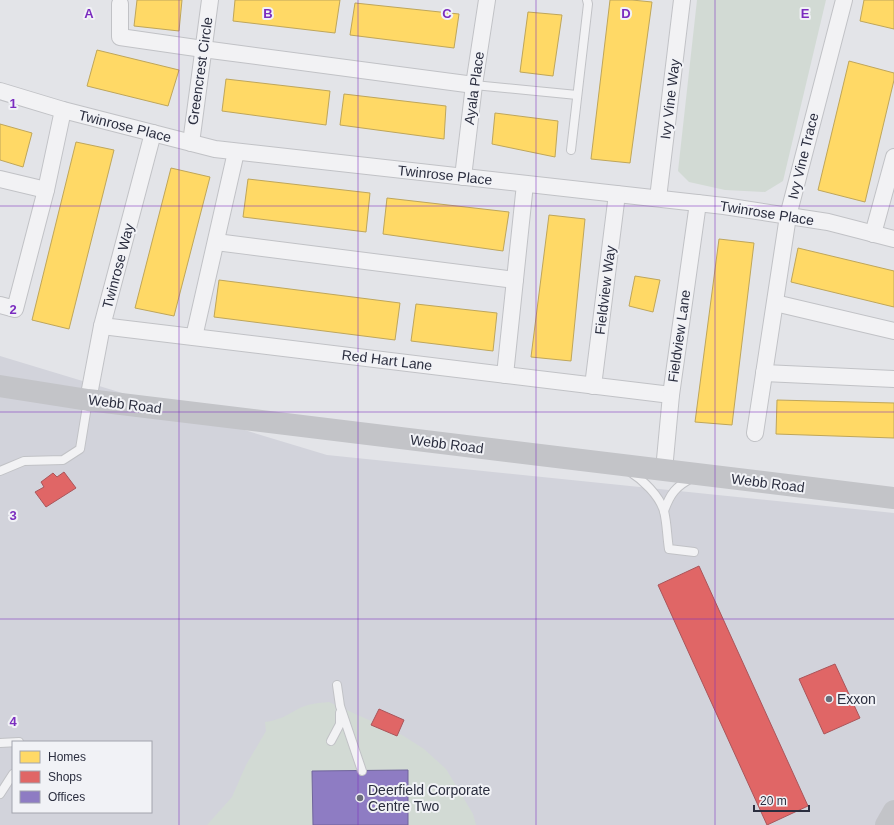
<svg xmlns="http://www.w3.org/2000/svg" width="894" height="825" font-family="Arial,sans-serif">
  <rect width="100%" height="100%" fill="#e3e4e8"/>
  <path fill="#d2d3db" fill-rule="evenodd" d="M0,356L327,455L894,513V825H0ZM13,742H151V812H13Z"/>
  <g fill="#d2dad4">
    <path d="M697,0H826L783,181L765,192L725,190L689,182L678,171Z"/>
    <path d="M329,702L402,735L424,749L446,769L473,814L476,825H207L232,797L246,765L266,731L265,722C280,720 285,716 298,709C307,704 318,703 329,702Z"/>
  </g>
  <g fill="#ffd966" stroke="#bfa65a">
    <path d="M137,0H182L179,31L134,26Z"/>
    <path d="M235,0H340L335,33L233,21Z"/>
    <path d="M610,0H632L652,2L630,163L591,159Z"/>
    <path d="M864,0H894V29L860,21Z"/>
    <path d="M355,3L459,14L454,48L350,35Z"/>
    <path d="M528,12L562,15L553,76L520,72Z"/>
    <path d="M97,50L179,70L168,106L87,86Z"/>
    <path d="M849,61L894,73V80L865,202L818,190Z"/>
    <path d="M226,79L330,91L326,125L222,111Z"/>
    <path d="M344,94L446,106L444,139L340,125Z"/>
    <path d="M495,113L558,121L555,157L492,144Z"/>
    <path d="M0,124L32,133L23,167L0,160Z"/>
    <path d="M76,142L114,150L69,329L32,320Z"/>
    <path d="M171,168L210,177L174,316L135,308Z"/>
    <path d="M248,179L370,193L366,232L243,217Z"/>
    <path d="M387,198L509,212L503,251L383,234Z"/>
    <path d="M549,215L585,219L571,361L531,357Z"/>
    <path d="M719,239L754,243L732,425L695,422Z"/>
    <path d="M798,248L894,271V307L791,282Z"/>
    <path d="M635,276L660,280L653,312L629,306Z"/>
    <path d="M219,280L400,303L395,340L214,317Z"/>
    <path d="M416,304L497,313L493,351L411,341Z"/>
    <path d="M777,400L894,403V438L776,434Z"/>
  </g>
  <g fill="#e06666" stroke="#aa555a">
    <path d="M64,472L76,488L46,507L35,492L44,487L41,482L53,473L57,477Z"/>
    <path d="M699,566L808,806L767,825L658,585Z"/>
    <path d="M835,664L860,718L824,734L799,679Z"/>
    <path d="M379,709L404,720L397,736L371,725Z"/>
  </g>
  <path fill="#8e7cc3" stroke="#70659b" d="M408,770V825H313L312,771Z"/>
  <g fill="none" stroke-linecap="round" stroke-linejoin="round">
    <g stroke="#c1c2c6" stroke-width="10">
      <g id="lane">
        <path d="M474,85L577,95"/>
        <path d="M571,150L588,4L587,0"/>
        <path d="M0,471L24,461L63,460L80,449L88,400"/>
        <path d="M629,471C643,480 659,495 664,511C667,523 667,537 669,549L694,552"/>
        <path d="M664,511C670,494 676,486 692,478"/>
        <path d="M337,685L340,706L362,771"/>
        <path d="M331,741L340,724V713"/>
        <path d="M0,743L19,742"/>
        <path d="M0,794L13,774"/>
      </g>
    </g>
    <g stroke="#c1c2c6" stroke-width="18">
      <g id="street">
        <path d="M120,4V37L203,49L474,85"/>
        <path d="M0,91L63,110L215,149L724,206L828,222L894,239"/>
        <path d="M191,143L210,0"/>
        <path d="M463,177L474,85L487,0"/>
        <path d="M0,179L46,190"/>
        <path d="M658,198L682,0"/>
        <path d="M873,234L894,157"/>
        <path d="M216,242L515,280"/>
        <path d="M775,303L894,331"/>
        <path d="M0,305L15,309L46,190L63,110"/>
        <path d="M102,326L671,395"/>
        <path d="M194,337L236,152"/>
        <path d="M764,373L894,379"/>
        <path d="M505,375L525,184"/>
        <path d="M593,386L617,194"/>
        <path d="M88,400L102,326L153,133"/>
        <path d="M755,433L788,216L844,0"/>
        <path d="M664,470L671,395L698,203"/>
      </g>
    </g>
    <use href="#lane" stroke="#f2f2f4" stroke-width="8"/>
    <use href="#street" stroke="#f2f2f4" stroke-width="16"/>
    <g stroke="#c3c4c8" stroke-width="22">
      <path d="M0,386L88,400L894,498"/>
      <path d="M886,825L894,811"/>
    </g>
  </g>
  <path fill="none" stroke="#7b2cbf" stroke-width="1" stroke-opacity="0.55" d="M179,0V825M358,0V825M536,0V825M715,0V825M0,206H894M0,412H894M0,619H894"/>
  <g fill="#6b6e7a" stroke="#f1f2f6" stroke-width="1.5">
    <circle cx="829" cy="699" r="4"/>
    <circle cx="360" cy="798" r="4"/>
  </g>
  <g text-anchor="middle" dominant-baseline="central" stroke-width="4" stroke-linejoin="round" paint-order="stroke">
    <g font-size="14" fill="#2b2e3f" stroke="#f1f2f6">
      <text transform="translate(200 71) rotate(-82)">Greencrest Circle</text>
      <text transform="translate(474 88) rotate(-82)">Ayala Place</text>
      <text transform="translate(670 99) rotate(-83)">Ivy Vine Way</text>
      <text transform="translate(125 126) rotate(14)">Twinrose Place</text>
      <text transform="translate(803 156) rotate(-76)">Ivy Vine Trace</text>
      <text transform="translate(445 175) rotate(6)">Twinrose Place</text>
      <text transform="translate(767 213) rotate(9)">Twinrose Place</text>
      <text transform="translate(118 266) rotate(-75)">Twinrose Way</text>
      <text transform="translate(605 290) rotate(-83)">Fieldview Way</text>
      <text transform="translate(679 336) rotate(-82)">Fieldview Lane</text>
      <text transform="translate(387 360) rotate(7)">Red Hart Lane</text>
      <text transform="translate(125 404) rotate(7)">Webb Road</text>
      <text transform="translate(447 444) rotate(7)">Webb Road</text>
      <text transform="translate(768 483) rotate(7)">Webb Road</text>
    </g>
    <g font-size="14" fill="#2b2e3f" stroke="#f1f2f6" text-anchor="start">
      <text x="837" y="699">Exxon</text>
      <text x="368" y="790">Deerfield Corporate<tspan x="368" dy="16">Centre Two</tspan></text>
    </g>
  </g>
  <g font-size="13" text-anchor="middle" font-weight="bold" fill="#7b2cbf" stroke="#f1f2f6" stroke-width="4" stroke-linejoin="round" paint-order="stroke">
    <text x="89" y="18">A</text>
    <text x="268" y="18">B</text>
    <text x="447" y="18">C</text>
    <text x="626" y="18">D</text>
    <text x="805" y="18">E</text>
    <text x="13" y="108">1</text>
    <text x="13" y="314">2</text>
    <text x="13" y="520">3</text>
    <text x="13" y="726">4</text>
  </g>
  <rect x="12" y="741" width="140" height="72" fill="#f1f2f6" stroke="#a2a4ad"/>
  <rect x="20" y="751" width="20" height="12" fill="#ffd966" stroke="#a2a4ad"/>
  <text x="48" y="761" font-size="12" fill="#2b2e3f">Homes</text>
  <rect x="20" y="771" width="20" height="12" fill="#e06666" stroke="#a2a4ad"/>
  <text x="48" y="781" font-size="12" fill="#2b2e3f">Shops</text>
  <rect x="20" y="791" width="20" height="12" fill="#8e7cc3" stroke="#a2a4ad"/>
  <text x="48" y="801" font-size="12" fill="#2b2e3f">Offices</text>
  <path d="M754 805v6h55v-6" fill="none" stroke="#2b2e3f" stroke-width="2"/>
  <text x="760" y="805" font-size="12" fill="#2b2e3f" stroke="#f1f2f6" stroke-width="3" paint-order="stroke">20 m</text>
</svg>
